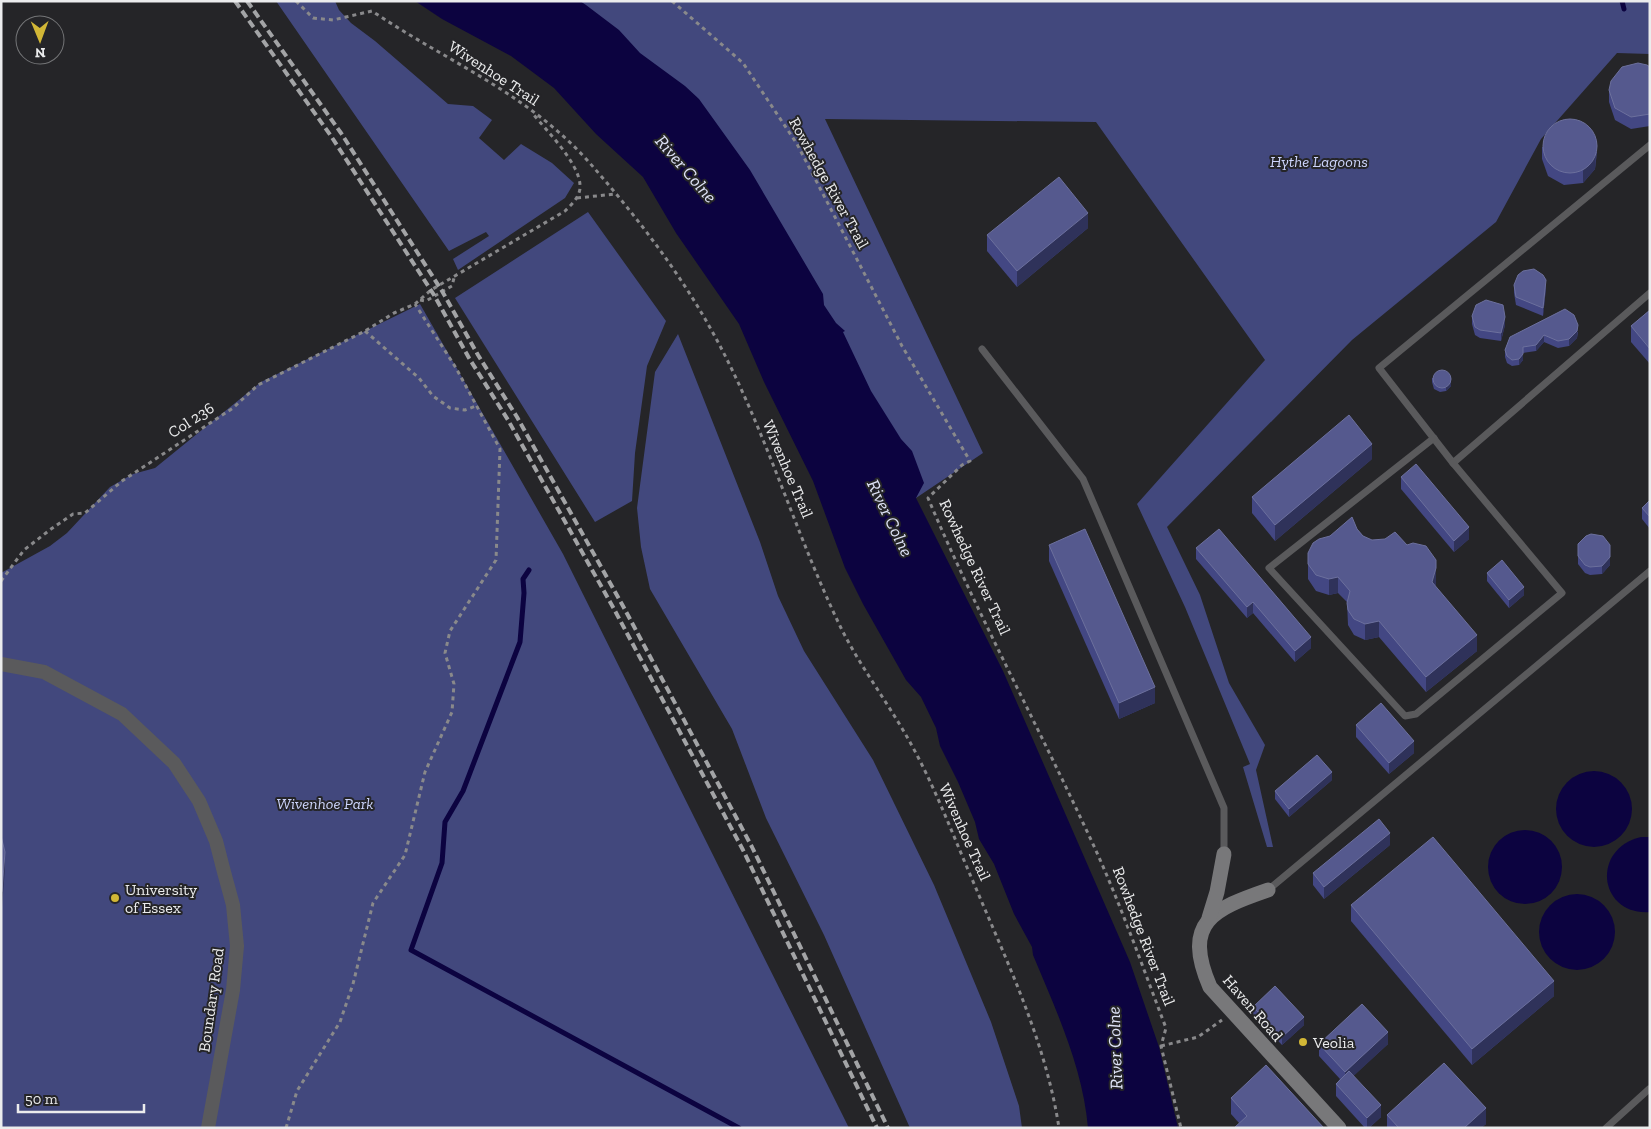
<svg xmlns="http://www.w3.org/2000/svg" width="1651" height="1129" font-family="'Zilla Slab',serif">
  <rect width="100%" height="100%" fill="#252528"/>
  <g fill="#42487d">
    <path d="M276,1H335L339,10L351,23L375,41L448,104L473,106L492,120L479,138L504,160L521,144L552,163L574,183L565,198L458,270L453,259L489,236L486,232L449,251Z"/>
    <path d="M580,1H1650V54L1617,53L1541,139L1496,222L1352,340L1167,527L1200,595L1229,683L1265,745L1256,770L1273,847H1267L1243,767L1250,764L1185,607L1137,504L1265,360L1096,122L825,119L983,453L916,498Z"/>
    <path d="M588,212L666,321L647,366L635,453L632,501L595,522L455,298Z"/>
    <path d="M420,304L563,554L849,1128H1V573L50,546L67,533L110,487L133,474L155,468L261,382Z"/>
    <path d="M678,334L760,542L778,596L804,651L873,760L934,885L991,1022L1019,1106L1022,1128H910L824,935L766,818L732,729L650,589L641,547L637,508L655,372Z"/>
  </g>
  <g fill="#0c0340">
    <path d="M415,1H580L586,5L619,30L640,53L685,86L699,99L750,170L823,294L824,305L836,323L845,331L843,332L871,391L901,439L912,451L924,483L916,498L1003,671L1130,962L1159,1047L1178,1128H1088C1083,1068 1056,1010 1033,955L1032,947L1014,914L994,864L979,839L975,822L958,782L940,746L936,728L921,697L906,680L863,604L845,568L813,481L764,382L739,324L676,233L643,177L596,134L554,88L511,56L442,19Z"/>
    <circle cx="1594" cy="809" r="38"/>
    <circle cx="1525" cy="867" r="37"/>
    <path d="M1641,837H1650V912C1599,916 1590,849 1641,837Z"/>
    <circle cx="1577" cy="932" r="38"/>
  </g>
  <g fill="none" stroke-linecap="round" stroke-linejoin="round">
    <g stroke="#0c0340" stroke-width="5">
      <path d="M1622,1L1624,9"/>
      <path d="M529,570L523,579L524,593L520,642L463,791L445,822L442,863L411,950L739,1128"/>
    </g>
    <g stroke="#89898b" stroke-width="3" stroke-dasharray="4 4" stroke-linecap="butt">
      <path d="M296,1L313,18L333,20L372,11C446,61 527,93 588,161C632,211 675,266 708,324C763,420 793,529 841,628C861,668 889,704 911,744C936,789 954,838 975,886C1008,964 1046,1043 1059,1128"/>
      <path d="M672,1L743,63L797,144L902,346L970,461L962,465L928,498C975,609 1033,716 1084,825C1116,891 1140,960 1166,1028L1161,1046L1181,1128"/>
      <path d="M577,198L615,194"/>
      <path d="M420,300L426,301L452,286L454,278"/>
      <path d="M365,331L419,378L433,396L450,408L465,410L476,406"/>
      <path d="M1,581L24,550L51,529L73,514L85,513L122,481L233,408L258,385L365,331L394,313L415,304L431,290L565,211C572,204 581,196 580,185C579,163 547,131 533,114"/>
      <path d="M1161,1046L1198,1037L1222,1020"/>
      <path d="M286,1128L297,1091L340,1022L353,984L373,903L405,855L425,772L452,712L454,684L445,653L450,631L496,560L500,449L456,368L415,304"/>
    </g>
    <g stroke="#5a5a5c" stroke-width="7">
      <path d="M1650,145L1379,368L1453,463L1650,293"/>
      <path d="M982,349L1083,479L1224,808V854"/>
      <path d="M1434,438L1269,568L1405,716L1416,714L1562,593L1453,463"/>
      <path d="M1268,890L1650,571"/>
      <path d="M1606,1128L1649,1089"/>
    </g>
    <path stroke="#5a5a5c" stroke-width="14" d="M1,664L44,672L122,714L174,763L199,801L216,841L224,872L233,905L237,946L233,990L208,1128"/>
    <g stroke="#78787a" stroke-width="15">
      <path d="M1268,890C1213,909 1182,922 1210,987L1339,1128"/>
      <path d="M1209,918L1217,892L1224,854"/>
    </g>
    <g stroke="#a3a4a6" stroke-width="4" stroke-dasharray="8 4" stroke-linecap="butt">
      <path d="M235,1L331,136L434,295L469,358L508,420L614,609L743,850L877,1128"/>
      <path d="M247,1L341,133L442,291L478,355L517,417L623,606L752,847L888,1128"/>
    </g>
  </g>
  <g fill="#434783">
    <path d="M1650,67V126L1631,129L1615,120L1609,102V90Z"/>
    <path d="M1542,147L1597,152L1595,169L1583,183L1564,185L1548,176L1542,159Z"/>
    <path d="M1088,228L1017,287L987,251V235Z"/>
    <path d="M1514,285L1546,288L1543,316L1516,305L1514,293Z"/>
    <path d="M1650,310V364L1631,342V326Z"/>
    <path d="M1472,316L1505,325L1501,341L1480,338L1475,335L1472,324Z"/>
    <path d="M1578,332L1577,338L1569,346L1558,348L1544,342L1536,351L1523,353V360L1519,365L1512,366L1507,363L1505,357V350L1510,337Z"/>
    <path d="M1451,376V386L1446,391L1440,392L1434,389L1432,382V378Z"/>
    <path d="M1372,459L1275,541L1252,513V497Z"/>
    <path d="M1401,477L1469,539L1454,552L1401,489Z"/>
    <path d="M1650,500V529L1642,519V508Z"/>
    <path d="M1357,529L1363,536L1436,584L1435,586L1477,651L1426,692L1379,637L1365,640L1354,635L1348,625L1347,602L1338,593L1329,595L1316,591L1308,579V553L1330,536Z"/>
    <path d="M1578,544L1610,565L1602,574L1590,575L1585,573L1578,564Z"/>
    <path d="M1049,545L1155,703L1119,719L1049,561Z"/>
    <path d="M1196,548L1311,648L1295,662L1253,613L1247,618L1196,559Z"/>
    <path d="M1487,573L1524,595L1509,608L1487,581Z"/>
    <path d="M1356,725L1414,753L1389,774L1356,737Z"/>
    <path d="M1332,780L1289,817L1275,799V791Z"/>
    <path d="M1390,845L1324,899L1313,885V873Z"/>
    <path d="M1351,905L1554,996L1472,1065L1351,921Z"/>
    <path d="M1253,1007L1304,1025L1282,1045L1253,1014Z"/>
    <path d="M1319,1044H1388L1353,1076L1381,1117L1369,1128H1365L1336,1096V1084L1340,1079L1319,1056Z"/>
    <path d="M1231,1098L1324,1128L1239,1123L1231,1114Z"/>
    <path d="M1387,1115L1486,1124L1481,1128H1387Z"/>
  </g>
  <g fill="#2f325a">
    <path d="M1597,140L1595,169L1583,183V171Z"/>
    <path d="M1088,213V228L1017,287V271Z"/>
    <path d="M1546,280V288L1543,316V308Z"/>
    <path d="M1505,317V325L1501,341V333Z"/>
    <path d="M1578,325L1577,338L1569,346V339Z"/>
    <path d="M1544,335V342L1536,351V345Z"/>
    <path d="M1523,347V360L1519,365V359Z"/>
    <path d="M1451,382V386L1446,391V387Z"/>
    <path d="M1372,444V459L1275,541V525Z"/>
    <path d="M1469,527V539L1454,552V541Z"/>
    <path d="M1610,545V565L1602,574V566Z"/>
    <path d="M1436,568V584L1432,598V582Z"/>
    <path d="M1338,577V593L1329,595V579Z"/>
    <path d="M1524,587V595L1509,608V600Z"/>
    <path d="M1253,602V613L1247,618V607Z"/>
    <path d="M1379,621V637L1365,640V624Z"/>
    <path d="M1477,635V651L1426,692V677Z"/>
    <path d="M1311,637V648L1295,662V651Z"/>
    <path d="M1155,687V703L1119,719V703Z"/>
    <path d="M1414,741V753L1389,774V763Z"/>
    <path d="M1332,772V780L1289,817V809Z"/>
    <path d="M1390,833V845L1324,899V887Z"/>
    <path d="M5,852V868L2,907L1,910V894Z"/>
    <path d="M1554,981V996L1472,1065V1049Z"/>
    <path d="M1304,1017V1025L1282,1045V1037Z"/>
    <path d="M1388,1032V1044L1345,1084V1072Z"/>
    <path d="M1381,1105V1117L1369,1128H1367V1118Z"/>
    <path d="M1486,1108V1124L1481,1128H1464Z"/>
  </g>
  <g fill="#55598e" stroke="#6c709d">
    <path d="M1638,63L1647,65L1650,67V114L1631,117L1615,108L1609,90L1611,81L1622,67Z"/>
    <circle cx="1570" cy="146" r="27"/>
    <path d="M1059,177L1088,213L1017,271L987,235Z"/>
    <path d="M1534,269L1543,275L1546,280L1543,308L1516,297L1514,285L1518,275L1523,271Z"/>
    <path d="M1486,300L1503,305L1505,317L1501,333L1480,330L1475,327L1472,316L1476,305Z"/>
    <path d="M1565,309L1574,315L1578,325L1577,331L1569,339L1558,341L1544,335L1536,345L1523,347V354L1519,359L1512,360L1507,356L1505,350L1510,337Z"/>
    <path d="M1650,310V349L1631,326Z"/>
    <circle cx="1442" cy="379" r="9"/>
    <path d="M1349,415L1372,444L1275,525L1252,497Z"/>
    <path d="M1416,464L1469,527L1454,541L1401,477Z"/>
    <path d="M1650,500V517L1642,508Z"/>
    <path d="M1352,517L1357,529L1363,536L1372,540L1385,539L1395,532L1407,545L1413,543L1426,546L1436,560V568L1432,582L1477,635L1426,677L1379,621L1365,624L1354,619L1348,610L1347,603L1350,591L1338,577L1329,579L1316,575L1308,564V553L1313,543L1319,539L1330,536Z"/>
    <path d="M1085,529L1155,687L1119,703L1049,545Z"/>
    <path d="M1219,529L1311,637L1295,651L1253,602L1247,607L1196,548Z"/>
    <path d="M1591,534L1603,536L1610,545V557L1602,566L1590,567L1585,565L1578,556V544L1586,536Z"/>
    <path d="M1502,560L1524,587L1509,600L1487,573Z"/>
    <path d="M1381,703L1414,741L1389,763L1356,725Z"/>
    <path d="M1317,755L1332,772L1289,809L1275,791Z"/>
    <path d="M1379,819L1390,833L1324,887L1313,873Z"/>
    <path d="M1,836L5,852L2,891L1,894Z"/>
    <path d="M1433,837L1554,981L1472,1049L1351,905Z"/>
    <path d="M1275,986L1304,1017L1282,1037L1253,1007Z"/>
    <path d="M1362,1004L1388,1032L1345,1072L1319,1044Z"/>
    <path d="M1444,1063L1486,1108L1464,1128H1399L1387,1115Z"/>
    <path d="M1266,1065L1324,1128H1234L1247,1116L1231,1098Z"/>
    <path d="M1349,1071L1381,1105L1367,1118L1336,1084Z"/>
  </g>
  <g fill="#d2b736" stroke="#252528" stroke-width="2">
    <circle cx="115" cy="898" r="5"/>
    <circle cx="1303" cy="1042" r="5"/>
  </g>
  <g text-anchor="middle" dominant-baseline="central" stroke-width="4" stroke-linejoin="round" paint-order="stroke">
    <g font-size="16" fill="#ebeced" stroke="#252528">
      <text transform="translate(494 73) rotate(33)">Wivenhoe Trail</text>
      <text transform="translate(829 183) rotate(61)">Rowhedge River Trail</text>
      <text transform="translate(191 420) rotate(-33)">Col 236</text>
      <text transform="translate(788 469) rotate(67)">Wivenhoe Trail</text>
      <text transform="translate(975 567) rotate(65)">Rowhedge River Trail</text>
      <text transform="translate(965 832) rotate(66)">Wivenhoe Trail</text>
      <text transform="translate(1144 936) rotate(69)">Rowhedge River Trail</text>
      <text transform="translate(211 1000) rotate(-82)">Boundary Road</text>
      <text transform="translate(1253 1008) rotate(49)">Haven Road</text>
    </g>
    <g font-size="16" font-style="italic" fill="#cdd5fc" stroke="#252528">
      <text x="1319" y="161">Hythe Lagoons</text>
      <text x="325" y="803">Wivenhoe Park</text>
    </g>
    <g font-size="16" fill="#ebeced" stroke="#252528" text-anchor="start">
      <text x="125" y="889">University<tspan x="125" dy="18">of Essex</tspan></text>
      <text x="1313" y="1042">Veolia</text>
    </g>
    <g font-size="18" font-style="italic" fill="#dfe3f7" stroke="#252528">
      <text transform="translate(686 169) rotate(49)">River Colne</text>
      <text transform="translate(890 518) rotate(64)">River Colne</text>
      <text transform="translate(1115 1048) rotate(-92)">River Colne</text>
    </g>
  </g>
  <rect width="1651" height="1129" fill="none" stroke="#ebeced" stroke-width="5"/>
  <g transform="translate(40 40) rotate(179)"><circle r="24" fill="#252528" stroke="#747577"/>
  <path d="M0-4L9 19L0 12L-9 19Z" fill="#d2b736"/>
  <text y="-8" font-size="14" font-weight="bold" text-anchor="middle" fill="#ebeced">N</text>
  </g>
  <path d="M18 1104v8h126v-8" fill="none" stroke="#ebeced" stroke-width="2.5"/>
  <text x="25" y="1104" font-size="15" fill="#ebeced" stroke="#252528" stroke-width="4" paint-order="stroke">50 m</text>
</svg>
